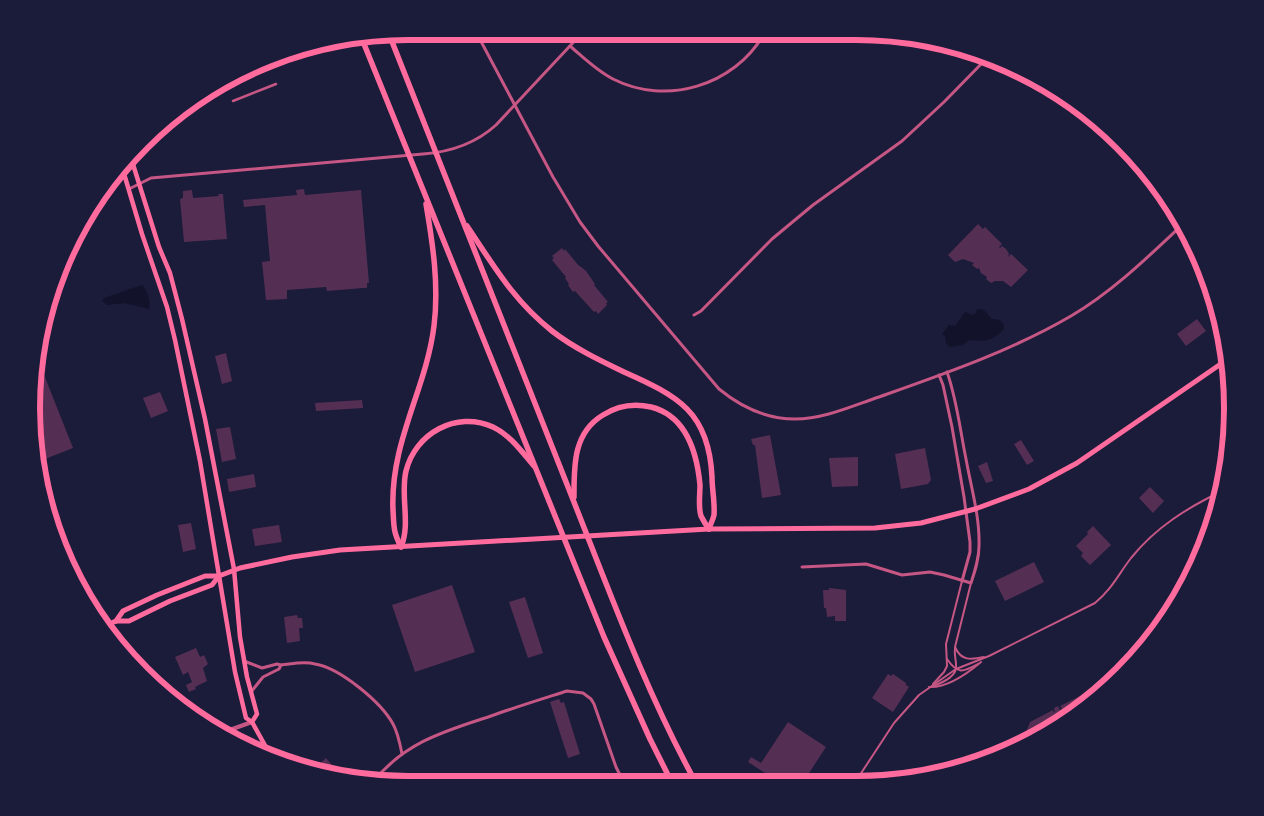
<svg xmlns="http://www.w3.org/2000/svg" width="1264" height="816" font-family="Lato,sans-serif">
  <rect width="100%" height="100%" fill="#1b1b3a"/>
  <g fill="#12122b">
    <path d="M142,285C148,290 151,302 149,309L124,303L107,305L102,301L104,298Z"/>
    <path d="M977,309L984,310L992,319L1000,320L1004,325V329C993,341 984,342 969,340L963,345L950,347L946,343L945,336L942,334L949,325L955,326L964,313L966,312L972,315L976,313Z"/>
  </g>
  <g fill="#542f53">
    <path d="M304,189L305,195L361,190L369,283H367V288H363L327,291L326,287L287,290V299L266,300L262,262L270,261L265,205L244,207L243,200L297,195L296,190Z"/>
    <path d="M192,190L193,198L219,196L218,194H223L227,239L184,242L180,199L183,198V191Z"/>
    <path d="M978,224L983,229L985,227L1002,244L999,247L1000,248L1002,246L1006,249L1009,254L1008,257L1011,254L1028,270L1011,287L1003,281H995L991,283L986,279L987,277L981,273L979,268L977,269L972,265L974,263L963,259L955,262L948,255Z"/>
    <path d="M562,248L564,251L565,249L579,266H580L586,271L595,284L594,285L608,302L606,303L607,305L598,314L596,311L594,312L575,291L573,292L568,285L569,284L565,278L566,277L552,260L554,258L552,256Z"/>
    <path d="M1197,319L1206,331L1186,346L1177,334Z"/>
    <path d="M226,353L232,381L222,384L215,356Z"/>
    <path d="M37,357L73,448L40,461L32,384Z"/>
    <path d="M160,392L168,411L151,418L143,398Z"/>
    <path d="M362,400L363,408L316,411L315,403Z"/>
    <path d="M230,427L236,459L222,462L216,429Z"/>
    <path d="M770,435L781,495L762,498L755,445H753L751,439Z"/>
    <path d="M1021,440L1034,461L1027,465L1014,444Z"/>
    <path d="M925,448L931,480L928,484L901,489L895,454Z"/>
    <path d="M858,457V486L832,487L829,458Z"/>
    <path d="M987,462L993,481L986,483L978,466Z"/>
    <path d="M254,474L256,487L229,492L227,479Z"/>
    <path d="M1150,487L1164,501L1153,513L1139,498Z"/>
    <path d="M191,523L196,549L183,552L178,525Z"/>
    <path d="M279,525L282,542L255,546L252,529Z"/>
    <path d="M1093,526L1111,545L1090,565L1081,556L1083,553L1076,546L1088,534L1087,532Z"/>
    <path d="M1034,562L1044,582L1005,601L995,581Z"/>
    <path d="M452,585L475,652L415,672L392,605Z"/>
    <path d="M829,588L846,590V621H835V616L827,617L826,608H824L823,590H829Z"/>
    <path d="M525,597L543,653L528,658L509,602Z"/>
    <path d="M297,615L298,618H302L303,628H299L300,641L287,643L284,617Z"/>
    <path d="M196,648L200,657L204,655L208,664L203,668L207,681L195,687L196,689L189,692L186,685L192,682L188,672L183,675L175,657Z"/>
    <path d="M888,674L891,676L893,674L906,683V685L909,687L893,712L872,698Z"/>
    <path d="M1084,694L1093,697L1094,699L1086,707L1032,740L1027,730L1030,722L1053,710L1054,712H1055L1054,708L1058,706L1060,710L1062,709L1060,706Z"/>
    <path d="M559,699L561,703L564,702L580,754L568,758L550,702Z"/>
    <path d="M788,722L826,747L802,784L781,783L748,762L751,757L761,763Z"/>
    <path d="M326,758L338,772L335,775L319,771L316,767Z"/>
  </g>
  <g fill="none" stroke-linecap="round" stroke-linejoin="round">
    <g stroke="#c65784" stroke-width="2">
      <path d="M971,583L955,647C961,661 971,660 984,657"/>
      <path d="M947,659C958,675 963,672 978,664"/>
      <path d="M933,684L944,672L947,666L946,644L962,581"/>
      <path d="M934,686C943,682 958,676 956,665C956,659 954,655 955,648"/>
      <path d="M929,687C947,688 968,673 981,662"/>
      <path d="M854,784L894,723L919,695L956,669L989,656L1095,603C1112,589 1118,575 1131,558C1156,527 1187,508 1222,491"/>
    </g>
    <path stroke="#c65784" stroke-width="2.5" d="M233,101L276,84"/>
    <g stroke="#c65784" stroke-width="3">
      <path d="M476,32L553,177L580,222L598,246L719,389C741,407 766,419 795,419C824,419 852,406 879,397C944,374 1011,351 1071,316C1112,292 1148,257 1182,225"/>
      <path d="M570,46C584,58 597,71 613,79C666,106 734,86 764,34"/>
      <path d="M129,189L151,178L423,154C451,152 475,144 496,125L583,32"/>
      <path d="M1182,225L1196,248"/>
      <path d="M694,315L701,311L772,239L813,205L902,141L944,102L986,59"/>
      <path d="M939,375L943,385L952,427L964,497L970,542V552L962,581"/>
      <path d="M802,567L866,564L902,575L930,572L944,575L971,583C975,571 979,559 979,546C980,517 971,487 966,459C960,430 957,400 947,372"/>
      <path d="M244,661L262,668L277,664L281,665C292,664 304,661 315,664C340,668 381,702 393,724C398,733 400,744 402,754"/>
      <path d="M251,692L263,677L279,669L281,665"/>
      <path d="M373,782C405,742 445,731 491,716C516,707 542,699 567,691L583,693L591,699L594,704L616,767L624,783"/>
    </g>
    <path stroke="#c65784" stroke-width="4" d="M224,732L252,722"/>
    <g stroke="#ff6b9d" stroke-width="4.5">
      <path d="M131,158L159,247L170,273L182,319L205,419L234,569L240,637L247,677L257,714L252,722"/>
      <path d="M122,167L142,234L167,307L175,340L200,461L235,672L246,718L252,722L272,758"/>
    </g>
    <g stroke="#ff6b9d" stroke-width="5">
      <path d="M116,621L123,611L157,595L205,576H219L240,568L292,557L340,550L709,529L875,528L921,523L975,509L1029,489L1077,463L1228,359"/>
      <path d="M103,627L116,621H129L170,601L212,585L219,576"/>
    </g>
    <g stroke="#ff6b9d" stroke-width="5.5">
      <path d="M389,34C449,187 509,340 570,492C609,590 645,690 696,783"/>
      <path d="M362,39L604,637L650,739L672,783"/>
      <path d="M467,226C494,266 513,300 552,331C574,348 599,360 624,372C678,396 709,412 712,477C712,489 715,503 714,515C713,520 710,525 709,529"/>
      <path d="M574,497C574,466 573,433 603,415C617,406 634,403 651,407C687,416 697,453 700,485C700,495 698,507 701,516C703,520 706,525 709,529"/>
      <path d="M401,547C393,531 394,527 393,510C390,442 426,390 434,326C439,285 433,245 426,204"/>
      <path d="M401,547C411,523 400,496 406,471C415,434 456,410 493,427C510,435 522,452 534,466"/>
    </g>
  </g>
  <path d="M0 0H1264V816H0ZM408 40H856A368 368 0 0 1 1224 408V408A368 368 0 0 1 856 776H408A368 368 0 0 1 40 408V408A368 368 0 0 1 408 40Z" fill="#1b1b3a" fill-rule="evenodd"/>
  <path fill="none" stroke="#ff6b9d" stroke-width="6" d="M408 40H856A368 368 0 0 1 1224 408V408A368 368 0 0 1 856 776H408A368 368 0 0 1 40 408V408A368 368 0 0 1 408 40Z"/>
</svg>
